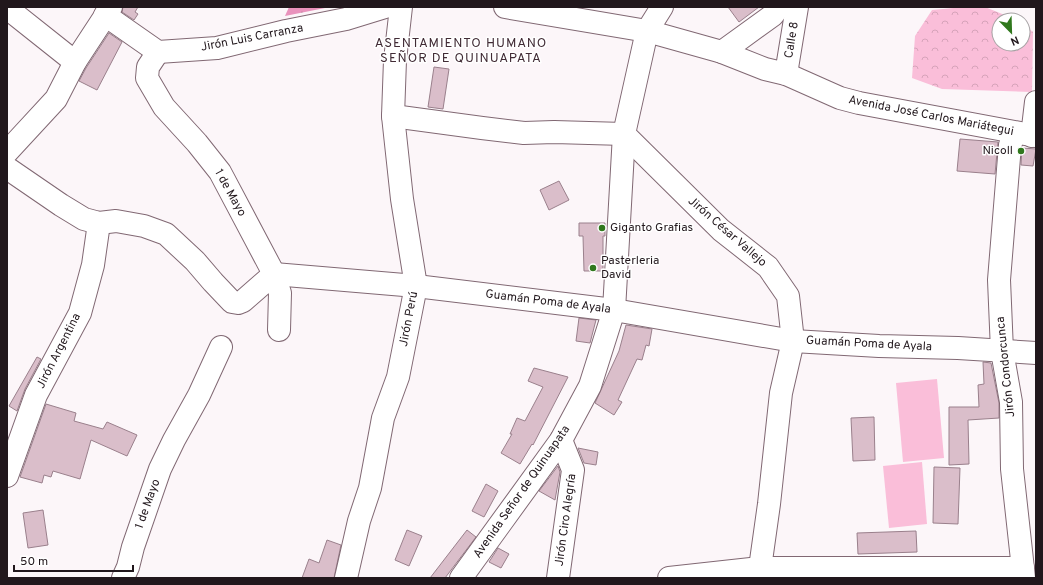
<svg xmlns="http://www.w3.org/2000/svg" width="1043" height="585" font-family="Overpass,sans-serif">
  <defs>
    <pattern id="forest-firs" width="22" height="20" patternUnits="userSpaceOnUse"><rect width="22" height="20" fill="#e992bc"/><path d="M5 1l3.5 6h-7zM16 11l3.5 6h-7z" fill="#bc7698"/></pattern>
    <pattern id="park-crowns" width="20" height="18" patternUnits="userSpaceOnUse"><rect width="20" height="18" fill="#fabed9"/><path d="M2 6a3 3 0 1 1 6 0M12 15a3 3 0 1 1 6 0" fill="none" stroke="#d6a3ba"/></pattern>
  </defs>
  <rect width="100%" height="100%" fill="#fcf6f9"/>
  <path fill="url(#forest-firs)" d="M289,7H330L285,16Z"/>
  <path fill="url(#park-crowns)" d="M964,7H985L1017,20H999V44H1023V24L1033,32L1032,92L942,89L912,78L915,36L932,10Z"/>
  <g fill="#fabed9">
    <path d="M937,379L944,458L903,462L896,383Z"/>
    <path d="M922,462L927,524L889,528L883,466Z"/>
  </g>
  <g fill="#dabeca" stroke="#9a808c">
    <path d="M123,7H138L135,12L138,14L134,20L122,12Z"/>
    <path d="M728,7H759L739,22Z"/>
    <path d="M109,33L122,42L97,90L79,81L86,68Z"/>
    <path d="M434,67L449,69L443,109L428,107Z"/>
    <path d="M960,139L998,142L995,174L957,171Z"/>
    <path d="M1022,148L1036,149L1033,166L1021,165Z"/>
    <path d="M559,181L569,200L549,210L540,190Z"/>
    <path d="M579,223H605V236H603V271H584L583,236H579Z"/>
    <path d="M579,318L596,320L590,343L576,341Z"/>
    <path d="M626,325L652,329L649,346L646,345L642,360L637,359L618,400L622,402L614,415L595,403L619,351Z"/>
    <path d="M37,357L41,359L25,389L17,411L9,406Z"/>
    <path d="M983,362L991,363L999,403V418L968,420L969,464L949,465V407H979L978,385L984,384Z"/>
    <path d="M534,368L568,377L533,445L532,444L520,464L501,453L512,434H510L517,418L525,421L543,387L528,381Z"/>
    <path d="M46,404L76,413L74,421L103,429L107,422L137,435L127,456L91,440L80,479L53,471L51,477L44,475L42,483L20,477Z"/>
    <path d="M874,417L875,460L853,461L851,418Z"/>
    <path d="M578,448L598,452L596,465L584,463Z"/>
    <path d="M558,466L560,472L555,500L539,491Z"/>
    <path d="M934,467L960,468L958,524L933,523Z"/>
    <path d="M486,484L498,491L484,517L472,511Z"/>
    <path d="M43,510L48,545L28,548L23,513Z"/>
    <path d="M407,530L422,536L409,566L395,560Z"/>
    <path d="M467,530L476,537L445,578H430Z"/>
    <path d="M916,531L917,552L858,554L857,533Z"/>
    <path d="M327,540L341,545L334,578H302L309,559L319,563Z"/>
    <path d="M498,548L509,554L501,568L489,562Z"/>
  </g>
  <g fill="none" stroke-linecap="round" stroke-linejoin="round">
    <g stroke="#816873" stroke-width="24">
      <g id="minor">
        <path d="M505,7L647,31L722,52L765,69L786,74L840,98L859,103L1036,136"/>
        <path d="M7,8L75,62"/>
        <path d="M105,15L158,52L217,48L286,31L346,19L385,7"/>
        <path d="M158,52L148,67L147,78L164,107L197,143L220,172L274,274L280,293L279,330"/>
        <path d="M722,52L773,15L779,7"/>
        <path d="M786,74L797,7"/>
        <path d="M393,116L482,128L524,133L554,132L624,134L721,230L768,267L788,296L793,341L781,393L769,504L760,568L761,578"/>
        <path d="M1015,133L1010,145L999,280L1002,351L1011,402L1012,469L1024,578"/>
        <path d="M1032,136L1036,102"/>
        <path d="M7,152L56,99L75,62L111,7"/>
        <path d="M7,168L61,205L84,219L99,223L116,221L144,226L166,234L195,261L213,282L232,302L238,303L243,301L274,274L416,286L614,310L793,341L879,346L958,348L1036,353"/>
        <path d="M7,476L36,395L80,313L93,265L99,223"/>
        <path d="M123,578L128,567L133,547L160,469L174,440L199,395L221,347"/>
        <path d="M346,578L359,521L370,488L383,418L398,377L416,286L402,199L393,116L395,60L401,7"/>
        <path d="M461,578L561,440L590,386L614,310L624,134L647,31L662,7"/>
        <path d="M558,578L573,470L561,440"/>
        <path d="M669,578L760,568H1023"/>
      </g>
    </g>
    <use href="#minor" stroke="#fff" stroke-width="22"/>
  </g>
  <g fill="#30781d" stroke="#fff" stroke-width="1.5">
    <circle cx="1021" cy="151" r="4"/>
    <circle cx="602" cy="228" r="4"/>
    <circle cx="593" cy="268" r="4"/>
  </g>
  <g text-anchor="middle" dominant-baseline="central" stroke-width="3" stroke-linejoin="round" paint-order="stroke">
    <g font-size="12" fill="#21171c" stroke="#fff">
      <text transform="translate(252 38) rotate(-11)">Jirón Luis Carranza</text>
      <text transform="translate(792 40) rotate(-81)">Calle 8</text>
      <text transform="translate(931 116) rotate(11)">Avenida José Carlos Mariátegui</text>
      <text transform="translate(230 193) rotate(61)">1 de Mayo</text>
      <text transform="translate(727 232) rotate(41)">Jirón César Vallejo</text>
      <text transform="translate(548 302) rotate(7)">Guamán Poma de Ayala</text>
      <text transform="translate(409 319) rotate(-79)">Jirón Perú</text>
      <text transform="translate(869 344) rotate(3)">Guamán Poma de Ayala</text>
      <text transform="translate(59 351) rotate(-63)">Jirón Argentina</text>
      <text transform="translate(1006 367) rotate(-96)">Jirón Condorcunca</text>
      <text transform="translate(522 492) rotate(-55)">Avenida Señor de Quinuapata</text>
      <text transform="translate(148 504) rotate(-70)">1 de Mayo</text>
      <text transform="translate(566 520) rotate(-82)">Jirón Ciro Alegría</text>
    </g>
    <g font-size="12" fill="#21171c" stroke="#fff" text-anchor="start">
      <text x="1013" y="151" text-anchor="end">Nicoll</text>
      <text x="610" y="228">Giganto Grafias</text>
      <text x="601" y="261">Pasterleria<tspan x="601" dy="14">David</tspan></text>
    </g>
    <g font-size="13" letter-spacing="1" fill="#412b35" stroke="#fff">
      <text x="461" y="44">ASENTAMIENTO HUMANO<tspan x="461" dy="15">SEÑOR DE QUINUAPATA</tspan></text>
    </g>
  </g>
  <rect width="1043" height="585" fill="none" stroke="#21171c" stroke-width="16"/>
  <g transform="translate(1011 32) rotate(157)"><circle r="19" fill="#ffffff" stroke="#a6a2a4"/>
  <path d="M0-3L7 15L0 10L-7 15Z" fill="#30781d"/>
  <text y="-6" font-size="11" font-weight="bold" text-anchor="middle" fill="#21171c">N</text>
  </g>
  <path d="M14 565v6h119v-6" fill="none" stroke="#21171c" stroke-width="2"/>
  <text x="20" y="565" font-size="12" fill="#21171c" stroke="#ffffff" stroke-width="3" paint-order="stroke">50 m</text>
</svg>
